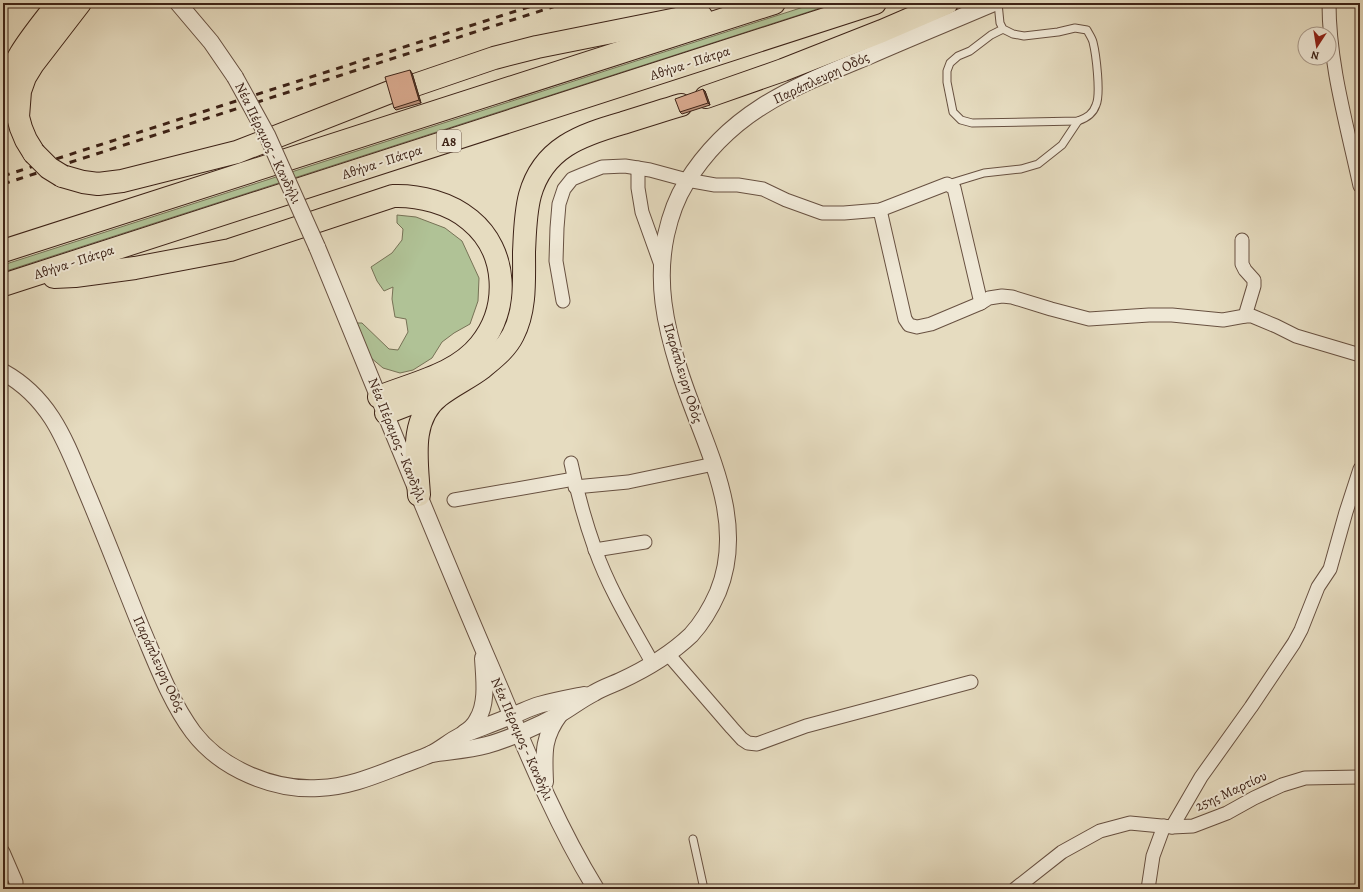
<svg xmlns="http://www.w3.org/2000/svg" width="1363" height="892" font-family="Alegreya,serif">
  <rect width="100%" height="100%" fill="#e6dcc0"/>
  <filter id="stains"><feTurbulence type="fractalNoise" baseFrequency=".005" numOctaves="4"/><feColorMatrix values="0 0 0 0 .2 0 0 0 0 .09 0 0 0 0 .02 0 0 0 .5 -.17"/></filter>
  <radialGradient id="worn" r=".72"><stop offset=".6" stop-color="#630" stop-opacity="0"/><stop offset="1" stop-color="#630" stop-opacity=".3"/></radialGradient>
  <g fill="#b0c296" stroke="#777256">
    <path d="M816,3H836L3,272V265Z"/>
    <path d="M397,215L416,217L445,228L462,241L479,278L478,301L470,324L454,333L442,342L432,358L413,370L400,373L383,368L370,357L357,323H362L389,349L398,350L408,332L406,319L395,317L392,299L393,287L384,291L377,281L371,267L392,253L402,240L403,229L397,223Z"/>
  </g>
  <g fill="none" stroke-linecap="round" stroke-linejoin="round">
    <g stroke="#685141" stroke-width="9">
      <g id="service">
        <path d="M998,3L1000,23L1003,29L1013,34L1024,36L1058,32L1075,28L1087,30C1089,34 1092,38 1093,42C1096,54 1101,94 1096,105C1093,114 1087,118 1078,121L972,123L961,120L953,112L947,82V71L950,63L958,56L970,51L991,35L1003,29"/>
        <path d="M948,184L984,173L1021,169L1038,164L1062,145L1078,121"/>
        <path d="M693,839L704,889"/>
      </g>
    </g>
    <g stroke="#685141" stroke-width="15">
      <g id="minor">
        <path d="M1329,3C1329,65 1347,125 1360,186"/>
        <path d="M638,168V188L642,212L661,265"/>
        <path d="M880,210L905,319L909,325L917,327L931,324L981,303L989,298L1002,296L1012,297L1051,309L1089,319L1149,315H1172L1223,320L1245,316H1252L1276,326L1296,336L1360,355"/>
        <path d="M1242,240V264L1245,270L1254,280V286L1245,316"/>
        <path d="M563,301L556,261L557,228L559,204L564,189L572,179L584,174L602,167L625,166L650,170L687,180L715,185H738L763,189L786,200L822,213H844L880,210L947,184L954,188L981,303"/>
        <path d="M571,463C577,492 585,521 595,549C609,589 633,628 653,664"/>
        <path d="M575,487L628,482L714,464"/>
        <path d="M454,500L574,479"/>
        <path d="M595,550L645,542"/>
        <path d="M668,654L732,728L742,739L748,743L757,744L806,726L971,682"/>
        <path d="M1172,827L1201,777L1251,707L1294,643L1301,630L1318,587L1330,569L1346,512L1360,469"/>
        <path d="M3,852L16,882V889"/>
        <path d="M1015,889L1062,852L1100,831L1130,823L1172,827L1193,826L1227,813L1254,798L1282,785L1305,778L1360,777"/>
        <path d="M1148,889L1153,856L1164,826"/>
      </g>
    </g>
    <g stroke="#685141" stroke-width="18">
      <g id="tertiary">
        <path d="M178,3L211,42L235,77"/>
        <path d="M317,247C375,387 431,528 491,667C523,742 553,819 596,889"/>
        <path d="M3,372C50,398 65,440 84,486C104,533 122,580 141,627C156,662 170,701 193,732C221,769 274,791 319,788C348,787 374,776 400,766C410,762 422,758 431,754C441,749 450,741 460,736C477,729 495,723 511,716C520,713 529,708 539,705C553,701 569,698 584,695"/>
        <path d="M464,733C469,730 474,726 477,720C488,703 484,677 483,658"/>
        <path d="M431,754C450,751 469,750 487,745C509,739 540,725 560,714C572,707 582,699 594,693C602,688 611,685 620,681C646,669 670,655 691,635C702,623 711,608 718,592C749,516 701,441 679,369C665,324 656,282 666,235C670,217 676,199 686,183C731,110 794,87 869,56C910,38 952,21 994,3"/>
        <path d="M545,782C544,754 542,738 560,714"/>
      </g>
    </g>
    <g stroke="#3e2317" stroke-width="24">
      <g id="motorway">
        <path d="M415,85L494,58L537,47L677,19L701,16"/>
        <path d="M3,97C10,60 36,32 58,3"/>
        <path d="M706,97L783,70L882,31L947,3"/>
        <path d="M34,153L26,140L21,128L18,117L20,91L25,77L33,64L80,3"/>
        <path d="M62,176L83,182L98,184L122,181L237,152L390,92"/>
        <path d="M3,251L774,3"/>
        <path d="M54,277L75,276L135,268L230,250L393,196C419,195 450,203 470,220C508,251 510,308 480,345C456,375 413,383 379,397"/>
        <path d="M3,285L875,3"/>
        <path d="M386,413L440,392"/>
        <path d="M419,495C417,461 409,419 439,396C453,385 469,378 482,368C494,358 506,349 513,335C526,310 524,280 524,252C525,233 525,214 530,195C543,148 581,135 623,123C642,117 661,111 681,105"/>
      </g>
    </g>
    <use href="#service" stroke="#efe8d6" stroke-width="7"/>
    <use href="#minor" stroke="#efe8d6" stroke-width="13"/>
    <use href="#tertiary" stroke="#efe8d6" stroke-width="16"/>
    <use href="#motorway" stroke="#e6dcc0" stroke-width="22"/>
    <g stroke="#3e2317" stroke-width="3" stroke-dasharray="7 7" stroke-linecap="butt">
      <path d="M3,176L541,3"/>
      <path d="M3,184L565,3"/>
    </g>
    <g stroke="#685141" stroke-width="18" stroke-linecap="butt">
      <path id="tertiary-bridge" d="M235,77L267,135L317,247"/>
    </g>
    <g stroke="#3e2317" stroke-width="24" stroke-linecap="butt">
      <path id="motorway-bridge" d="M34,153L49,168L62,176"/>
    </g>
    <use href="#tertiary-bridge" stroke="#efe8d6" stroke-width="16"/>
    <use href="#motorway-bridge" stroke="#e6dcc0" stroke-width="22"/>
  </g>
  <g fill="#ba9079" stroke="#3e2317">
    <path d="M412,73L421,103L396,110L394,108Z"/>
    <path d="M703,89L705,91L710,105L682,114L680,112Z"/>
  </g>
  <g fill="#977663" stroke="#3e2317">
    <path d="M410,70L412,73L421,103L419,100Z"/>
    <path d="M703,89L705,91L710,105L708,103Z"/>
  </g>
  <g fill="#d8a88d" stroke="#3e2317">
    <path d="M410,70L419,100L394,108L385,77Z"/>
    <path d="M703,89L708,103L680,112L675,99Z"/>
  </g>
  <g text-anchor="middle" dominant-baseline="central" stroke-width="4" stroke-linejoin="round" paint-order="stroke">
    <rect fill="#efe8d6" stroke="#735e50" stroke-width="1" x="437" y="130" width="24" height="22" rx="3"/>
    <g font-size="13" font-weight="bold" fill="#3e2317">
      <text x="449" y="141">Α8</text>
    </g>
    <g font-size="14" fill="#3e2317" stroke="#efe8d6">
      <text transform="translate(690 63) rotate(-18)">Αθήνα - Πάτρα</text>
      <text transform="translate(821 78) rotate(-25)">Παράπλευρη Οδός</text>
      <text transform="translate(268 143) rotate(64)">Νέα Πέραμος - Κανδήλι</text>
      <text transform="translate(382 162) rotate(-18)">Αθήνα - Πάτρα</text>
      <text transform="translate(74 262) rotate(-18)">Αθήνα - Πάτρα</text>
      <text transform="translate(683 373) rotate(73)">Παράπλευρη Οδός</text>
      <text transform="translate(397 440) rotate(68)">Νέα Πέραμος - Κανδήλι</text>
      <text transform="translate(159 664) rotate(65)">Παράπλευρη Οδός</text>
      <text transform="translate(522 739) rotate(66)">Νέα Πέραμος - Κανδήλι</text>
      <text transform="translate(1231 791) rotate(-25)">25ης Μαρτίου</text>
    </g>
  </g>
  <rect width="1363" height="892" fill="none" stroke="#e6dcc0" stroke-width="16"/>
  <rect x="4" y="4" width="1355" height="884" fill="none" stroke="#3e2317" stroke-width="2"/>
  <rect x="8" y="8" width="1347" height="876" fill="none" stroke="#3e2317"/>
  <g transform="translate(1317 46) rotate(192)"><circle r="19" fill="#efe8d6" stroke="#a8998a"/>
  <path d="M0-3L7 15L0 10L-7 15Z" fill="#8f2418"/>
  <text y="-6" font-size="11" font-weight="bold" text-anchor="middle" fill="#3e2317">N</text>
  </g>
  <rect width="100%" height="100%" filter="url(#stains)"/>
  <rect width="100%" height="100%" fill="url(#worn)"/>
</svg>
